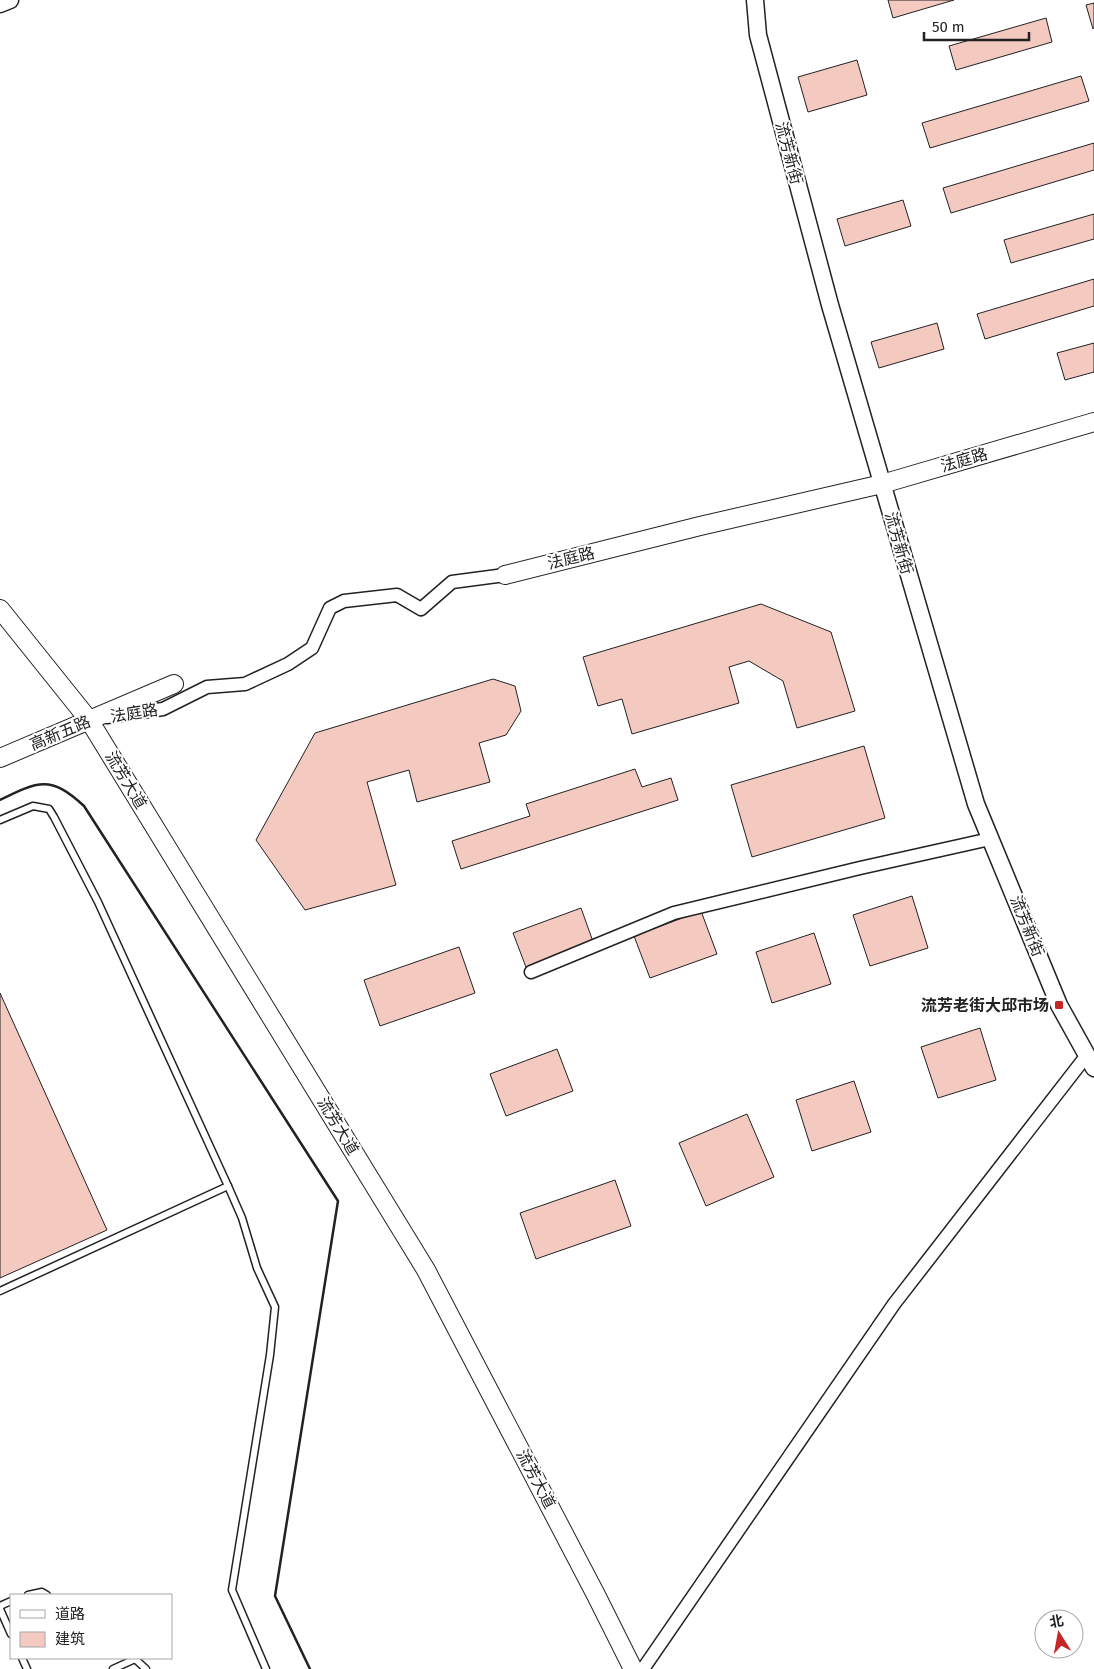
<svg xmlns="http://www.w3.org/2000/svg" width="1094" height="1669" font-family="'Fira Sans','Noto Sans SC',sans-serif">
  <rect width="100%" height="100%" fill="#fff"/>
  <g fill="#f3c9c0" stroke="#222">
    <path d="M888,0H954L893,18Z"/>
    <path d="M1094,3V28L1093,29L1086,5Z"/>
    <path d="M1046,18L1052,42L956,70L949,46Z"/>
    <path d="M857,60L867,95L808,112L798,77Z"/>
    <path d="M1081,76L1089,101L930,148L922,123Z"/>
    <path d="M1094,143V170L951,213L943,188Z"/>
    <path d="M903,200L911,226L845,246L837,219Z"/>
    <path d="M1094,214V239L1011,263L1004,240Z"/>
    <path d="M1094,279V306L985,339L977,314Z"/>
    <path d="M937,323L944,349L879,368L871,342Z"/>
    <path d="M1094,343V372L1065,380L1057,353Z"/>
    <path d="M761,604L831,632L855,711L797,728L783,681L749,661L729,667L739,703L632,734L622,699L598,706L583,657Z"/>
    <path d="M493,679L515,686L521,711L506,735L479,743L490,782L417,802L409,770L367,782L396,885L305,910L256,840L315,733Z"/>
    <path d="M864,746L885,818L752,857L731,785Z"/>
    <path d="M635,769L642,787L671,778L678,800L461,869L452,841L530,816L526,804Z"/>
    <path d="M912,896L928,948L870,966L853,915Z"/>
    <path d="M581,908L596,950L529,975L513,933Z"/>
    <path d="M701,911L717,954L650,978L634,936Z"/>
    <path d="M814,933L831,984L772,1003L756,952Z"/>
    <path d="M459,947L475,993L380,1026L364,980Z"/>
    <path d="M0,993L107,1230L0,1278Z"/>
    <path d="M980,1028L996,1080L938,1098L921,1047Z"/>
    <path d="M557,1049L573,1091L506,1116L490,1074Z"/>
    <path d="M854,1081L871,1132L812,1151L796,1100Z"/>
    <path d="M747,1114L774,1177L706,1206L679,1143Z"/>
    <path d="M615,1180L631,1226L536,1259L520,1213Z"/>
  </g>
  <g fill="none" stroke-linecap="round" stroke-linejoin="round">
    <g stroke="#222" stroke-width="9">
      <g id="service">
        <path d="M0,820L33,806L49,809L54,817L98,902L228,1186L242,1218L257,1268L275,1307L270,1355L232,1590L266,1669"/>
        <path d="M0,1291L228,1186"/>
        <path d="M28,1595L42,1592L47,1595"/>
        <path d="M0,1606L11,1601"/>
        <path d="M0,1609L11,1634"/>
        <path d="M22,1658L27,1669"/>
        <path d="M134,1658L146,1669"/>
        <path d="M113,1669L135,1659"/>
      </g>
    </g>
    <g stroke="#222" stroke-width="15">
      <g id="minor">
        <path d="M107,717L163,709L207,687L245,684L288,664L312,648L330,608L344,601L397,595L421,609L452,582L505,575"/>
        <path d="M531,972L674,913L860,868L990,839"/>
        <path d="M643,1669L894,1304L1087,1055"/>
      </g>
    </g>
    <g stroke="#222" stroke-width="19">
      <g id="tertiary">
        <path d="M755,0L758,35L830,305L976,804L1059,1005L1094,1068"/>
        <path d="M0,4L10,0"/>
      </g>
    </g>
    <g stroke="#222" stroke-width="20">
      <g id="secondary">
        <path d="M505,575L700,526L882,484L1094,422"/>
        <path d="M0,609L89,720L426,1270L596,1595L633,1669"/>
        <path d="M0,758L174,684"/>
      </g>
    </g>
    <use href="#service" stroke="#fff" stroke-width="6"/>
    <use href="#minor" stroke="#fff" stroke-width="12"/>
    <use href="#tertiary" stroke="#fff" stroke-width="16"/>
    <use href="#secondary" stroke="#fff" stroke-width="18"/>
    <path stroke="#222" stroke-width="2.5" d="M0,800C38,781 51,775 84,806L338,1201L275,1596L310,1669"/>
  </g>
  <rect fill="#c62828" stroke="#fff" stroke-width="2" x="1054" y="1000" width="10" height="10" rx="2.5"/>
  <g text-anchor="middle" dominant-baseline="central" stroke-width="4" stroke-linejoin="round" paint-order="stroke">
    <g font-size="16" fill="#222" stroke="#fff">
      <text transform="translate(789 153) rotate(75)">流芳新街</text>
      <text transform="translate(964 460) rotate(-16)">法庭路</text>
      <text transform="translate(899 543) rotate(74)">流芳新街</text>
      <text transform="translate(571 558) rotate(-14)">法庭路</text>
      <text transform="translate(134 713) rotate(-9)">法庭路</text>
      <text transform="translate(60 733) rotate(-23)">高新五路</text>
      <text transform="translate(126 780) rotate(59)">流芳大道</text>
      <text transform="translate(1027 926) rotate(68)">流芳新街</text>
      <text transform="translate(338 1126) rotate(59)">流芳大道</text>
      <text transform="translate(536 1479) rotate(62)">流芳大道</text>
    </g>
    <g font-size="16" font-weight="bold" fill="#222" stroke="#fff" text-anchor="end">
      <text x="1049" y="1005">流芳老街大邱市场</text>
    </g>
  </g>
  <rect x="10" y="1594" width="162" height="65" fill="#ffffff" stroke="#a7a7a7"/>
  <rect x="20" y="1610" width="25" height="8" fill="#ffffff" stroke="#a7a7a7"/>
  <text x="55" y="1619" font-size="15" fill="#222222">道路</text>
  <rect x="20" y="1632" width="25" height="15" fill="#f3c9c0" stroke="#a7a7a7"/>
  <text x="55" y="1644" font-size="15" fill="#222222">建筑</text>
  <g transform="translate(1059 1634) rotate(349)"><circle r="24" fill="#ffffff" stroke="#a7a7a7"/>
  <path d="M0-4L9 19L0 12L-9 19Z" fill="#c62828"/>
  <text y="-8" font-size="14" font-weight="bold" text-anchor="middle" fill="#222222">北</text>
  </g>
  <path d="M924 32v8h105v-8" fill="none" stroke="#222222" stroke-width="2.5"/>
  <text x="932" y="32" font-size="15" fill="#222222" stroke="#ffffff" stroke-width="4" paint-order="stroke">50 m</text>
</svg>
